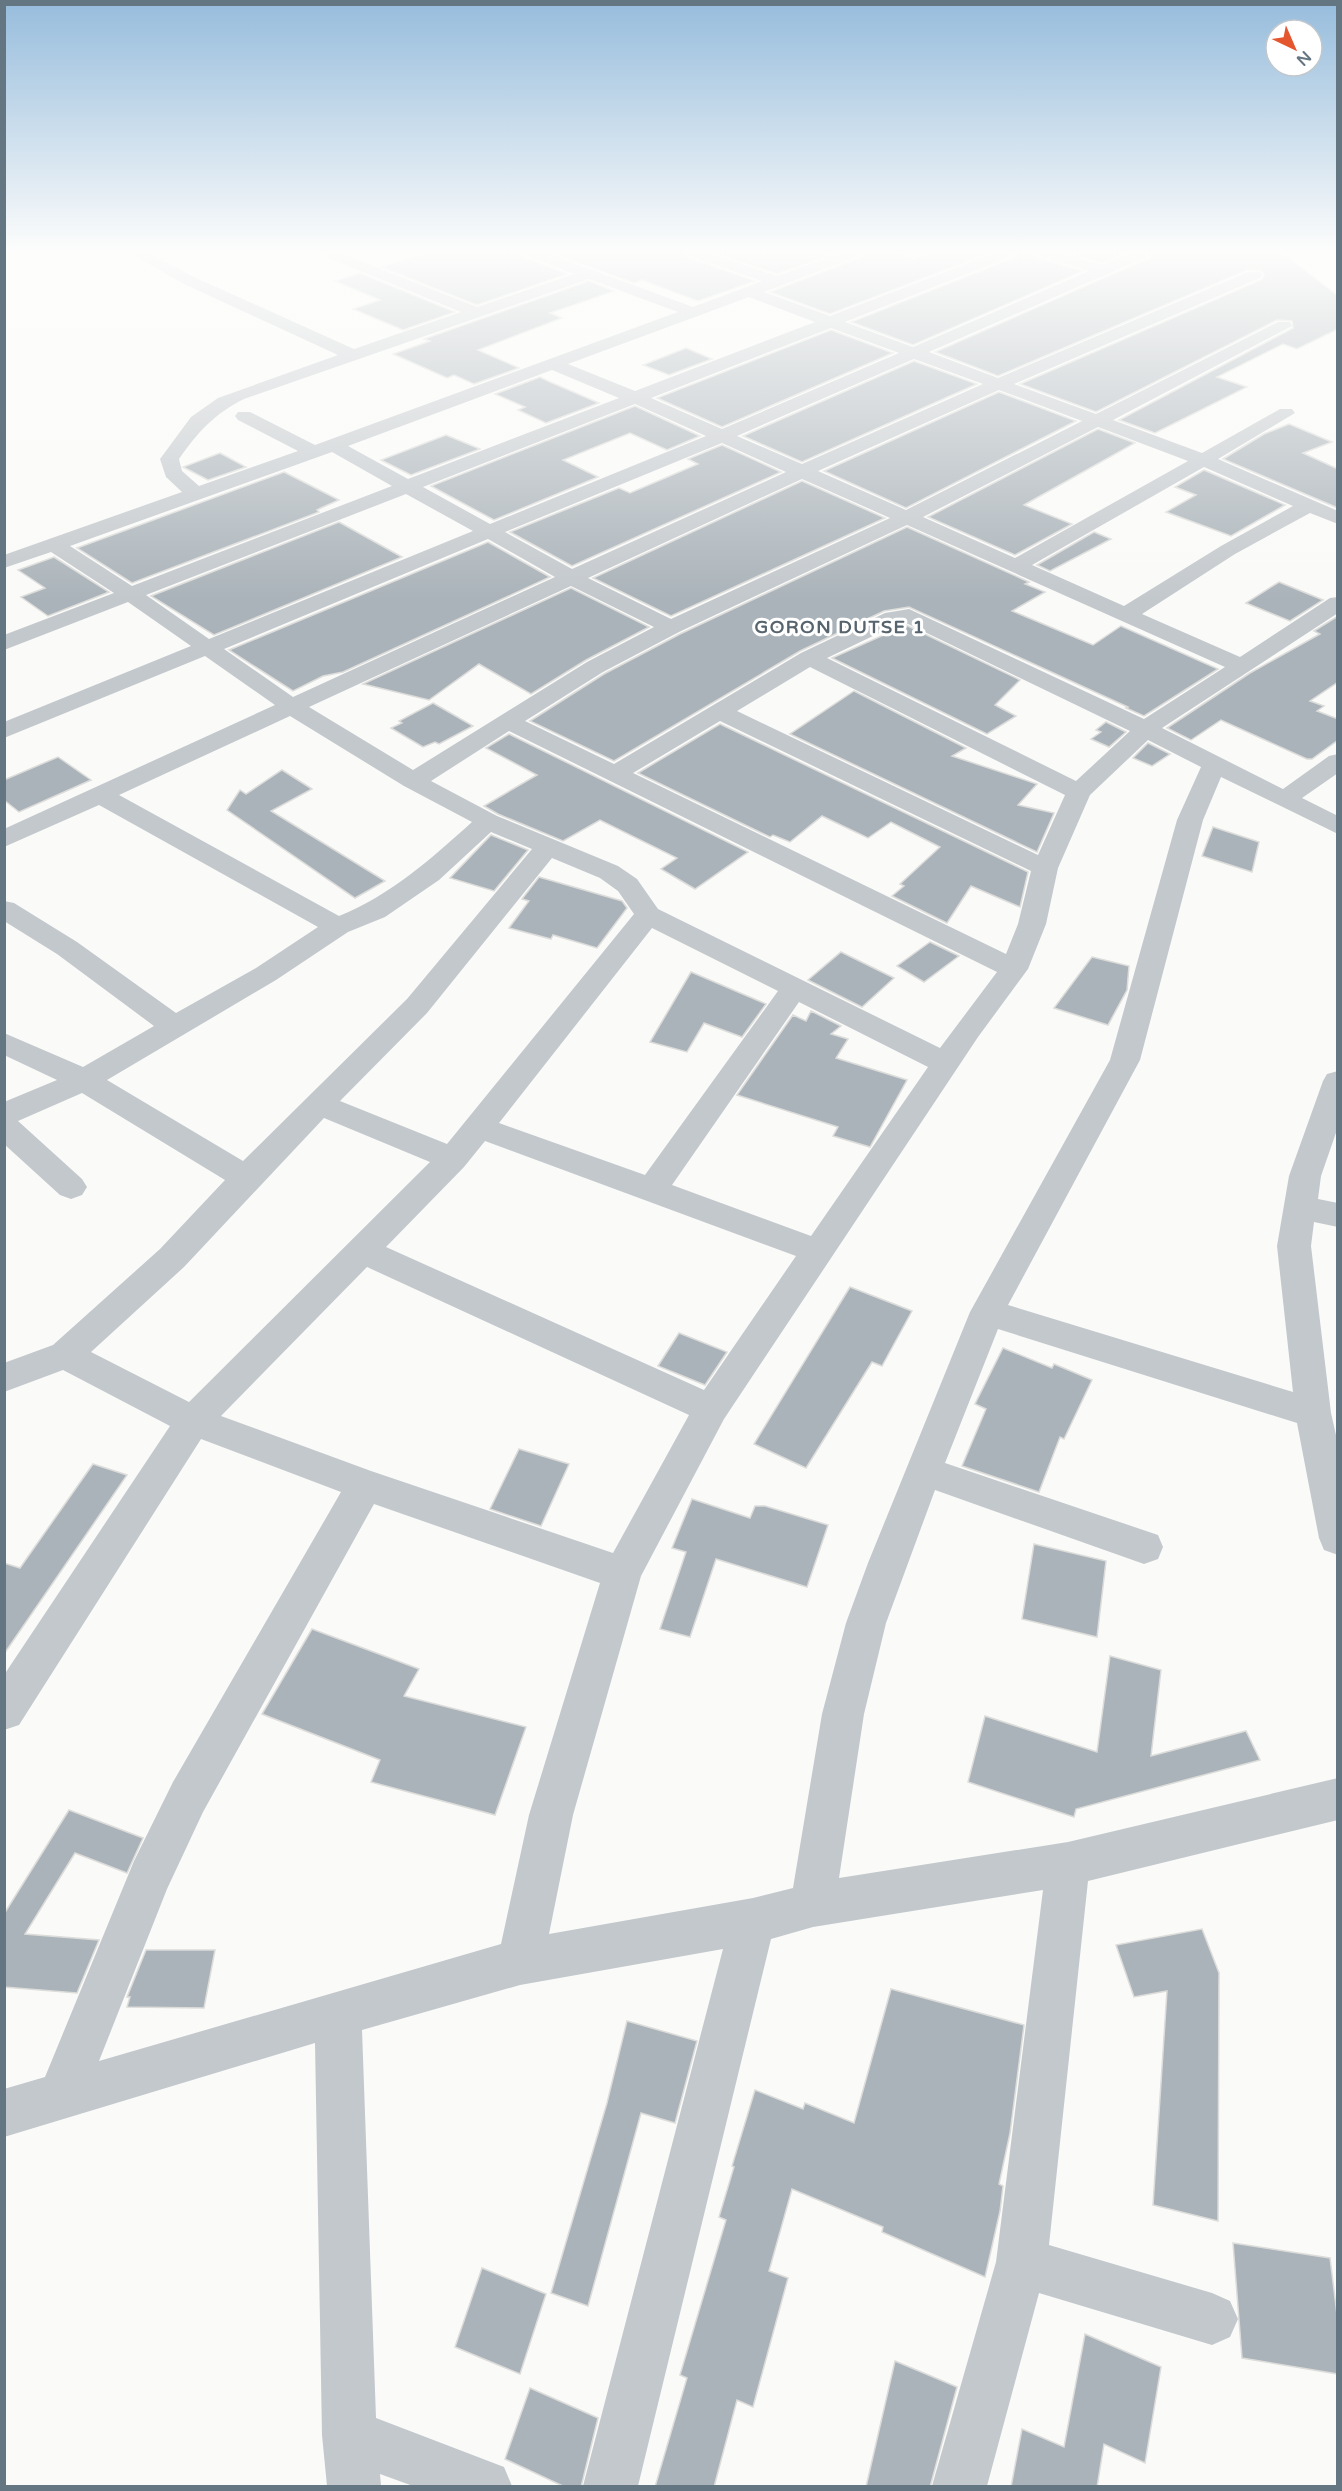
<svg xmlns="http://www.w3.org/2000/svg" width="1342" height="2491" font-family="'Varela Round',sans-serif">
  <rect width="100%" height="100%" fill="#fafaf8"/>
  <g fill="#aab3b9" stroke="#dcdcda" stroke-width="1.5">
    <path d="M428,252H521L524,257L567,274L477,305L381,267Z"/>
    <path d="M548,252H683L686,257L755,281L698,301L642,280L634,283Z"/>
    <path d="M712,252H838L777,274Z"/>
    <path d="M865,252H894L914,258L932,252H992L830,314L770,292L862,257Z"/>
    <path d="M1019,252H1033L1036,257L1083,271L913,345L851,322L1016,257Z"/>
    <path d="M1064,252H1129L1102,263Z"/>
    <path d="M1155,252H1282L1338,296V329L1297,349L1283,344L1217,377L1247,387L1155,433L1119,420L1293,328L1292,321L1277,320L1096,412L1020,384L1261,280L1264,276L1262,271L1247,270L998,376L935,352L1152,257Z"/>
    <path d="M360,273L455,312L403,330L353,309L380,300L335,281Z"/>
    <path d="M589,281L614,291L550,313L562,318L478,350L519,368L474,384L454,375L447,378L393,354L430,341L424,339Z"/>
    <path d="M831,330L893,353L722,427L657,398Z"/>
    <path d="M686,348L712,359L669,375L643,365Z"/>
    <path d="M914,361L977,384L802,462L743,436Z"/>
    <path d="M540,377L548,381L599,403L546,423L518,410L525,407L495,394Z"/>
    <path d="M999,392L1076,421L906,508L824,471Z"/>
    <path d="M635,406L700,436L667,450L630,433L563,460L598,477L494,520L431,486Z"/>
    <path d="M1289,424L1332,442L1303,453L1338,469V508L1223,459L1264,434Z"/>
    <path d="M1098,429L1135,443L1024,505L1072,524L1015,555L928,517Z"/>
    <path d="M446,435L480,449L411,475L381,460Z"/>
    <path d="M722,445L781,472L572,566L510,532L619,488L630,493L698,464L688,459Z"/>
    <path d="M220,453L246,467L208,480L183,467Z"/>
    <path d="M1204,470L1285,505L1231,536L1166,512L1196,495L1175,487Z"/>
    <path d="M284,472L339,500L321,508L317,510L319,512L132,583L77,548Z"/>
    <path d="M802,481L885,518L671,616L593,578Z"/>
    <path d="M339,522L402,557L214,635L151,596Z"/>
    <path d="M907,527L1029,582L1025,584L1045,592L1012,611L1093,645L1121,626L1218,669L1144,716L1126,708L1128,707L909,607L884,611L800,651L614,761L530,721L604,674L680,634Z"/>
    <path d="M1094,532L1111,539L1050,571L1037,565Z"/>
    <path d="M488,542L550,577L343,672L323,676L293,691L229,650Z"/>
    <path d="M54,557L109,592L48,616L21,597L45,588L18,570Z"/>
    <path d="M1279,582L1323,600L1290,621L1246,603Z"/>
    <path d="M571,588L649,627L586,660L531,694L479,664L429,700L363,684Z"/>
    <path d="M1338,616V682L1310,701L1324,706L1317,711L1338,719V740L1312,759H1307L1221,720L1191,740L1167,728L1250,673L1320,634L1314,631Z"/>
    <path d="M906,625L1020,680L995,705L1016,716L987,734L832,658Z"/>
    <path d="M854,691L966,748L952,756L1037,784L1018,805L1054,813L1037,852L790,734Z"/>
    <path d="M433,703L473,726L439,744L435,742L423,747L391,728L402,723L399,721Z"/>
    <path d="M1106,722L1126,732L1109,747L1091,739L1101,732L1096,730Z"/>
    <path d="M720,724L1028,872L1020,907L971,886L947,923L892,896L904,886L900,884L940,847L891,822L868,838L822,816L790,842L773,835L770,837L638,773Z"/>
    <path d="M509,734L748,852L695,889L661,869L677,858L600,820L563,841L498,814L484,806L537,775L486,748Z"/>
    <path d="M1148,743L1170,754L1152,766L1133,758Z"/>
    <path d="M58,757L91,780L19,812L4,800V780Z"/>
    <path d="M282,770L312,789L271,811L385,881L355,898L227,810L240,790L246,794Z"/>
    <path d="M1213,827L1259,842L1252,872L1202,856Z"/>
    <path d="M491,835L528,850L494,891L450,878Z"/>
    <path d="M539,877L622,901L627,908L597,948L553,935L551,939L509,928L529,901L522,899Z"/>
    <path d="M930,942L959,956L924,982L897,966Z"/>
    <path d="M841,952L894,978L862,1007L808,980Z"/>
    <path d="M1092,957L1129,966L1127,990L1108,1025L1054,1008Z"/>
    <path d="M691,972L766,1004L742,1037L704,1023L687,1052L650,1042Z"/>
    <path d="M811,1011L841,1026L831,1034L848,1039L836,1058L907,1080L870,1147L833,1136L838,1127L737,1095L793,1015L806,1021Z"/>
    <path d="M850,1287L912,1311L882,1366L872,1362L806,1468L754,1444Z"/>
    <path d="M679,1333L727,1352L705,1385L658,1366Z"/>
    <path d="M1003,1348L1052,1368L1054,1364L1092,1380L1064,1439L1060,1437L1039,1492L962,1466L986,1409L975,1404Z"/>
    <path d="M519,1449L569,1464L541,1526L490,1509Z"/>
    <path d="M93,1464L127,1475L4,1654V1563L20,1568Z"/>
    <path d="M692,1499L750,1518L755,1506H765L828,1525L807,1587L716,1559L690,1637L660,1629L686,1552L672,1548Z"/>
    <path d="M1034,1544L1106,1561L1097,1637L1022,1619Z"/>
    <path d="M312,1629L419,1669L404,1696L526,1727L495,1815L371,1782L380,1760L262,1714Z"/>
    <path d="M1110,1656L1161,1670L1151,1756L1246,1731L1260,1760L1076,1809L1074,1817L968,1782L985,1716L1097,1752Z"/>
    <path d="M69,1810L143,1838L127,1873L75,1853L25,1934L99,1940L77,1993L4,1987V1914Z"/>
    <path d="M1202,1929L1219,1973L1218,2221L1153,2205L1167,1991L1134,1997L1116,1945Z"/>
    <path d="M146,1950H215L204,2008L127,2007L130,1997H127Z"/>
    <path d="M891,1989L1024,2025L1010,2133L999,2184L1003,2186L1000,2211L985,2277L882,2232L883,2227L792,2189L769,2271L788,2278L753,2407L737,2400L714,2487H655L687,2378L680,2375L726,2220L719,2217L734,2167L732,2166L755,2090L803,2109L805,2103L854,2123Z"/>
    <path d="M627,2021L697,2041L675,2123L641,2113L588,2306L551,2293L607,2103Z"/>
    <path d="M1233,2243L1330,2258L1338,2323V2374L1242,2358Z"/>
    <path d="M482,2268L546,2294L520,2374L455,2347Z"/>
    <path d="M1085,2334L1161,2367L1145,2463L1104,2444L1097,2487H1011L1022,2429L1064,2447Z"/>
    <path d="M895,2361L957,2387L930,2487H866Z"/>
    <path d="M530,2388L598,2418L581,2487H565L505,2459Z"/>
  </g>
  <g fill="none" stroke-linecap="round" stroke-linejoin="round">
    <path fill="#c3c8cc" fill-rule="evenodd" d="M128,252H147L194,277L354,349L461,312L321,255L319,252H338L477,307L574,274L525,255L523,252H543L693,307L762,281L687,255L685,252H706L777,276L843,252H863L861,255L764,292L830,316L997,252H1017L1015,255L845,322L913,347L1089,271L1037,255L1035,252H1057L1102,265L1134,252H1153L1151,255L929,352L998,378L1248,272H1260L1262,275L1260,278L1014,384L1096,414L1278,322H1290L1292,326L1113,420L1202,453L1280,409H1292L1295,413L1218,459L1338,511V524L1310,513L1235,554L1142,614L1240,657L1330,598L1338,597V613L1162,728L1283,789L1329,756L1338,754V773L1302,798L1338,816V834L1221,777L1203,820L1140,1060L1008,1305L1293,1392L1277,1246L1289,1176L1323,1081L1327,1074L1338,1071V1127L1321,1176L1318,1199L1338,1203V1227L1314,1222L1311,1246L1331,1413L1338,1444V1555L1324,1550L1319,1538L1297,1423L998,1329L945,1463L1158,1535L1163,1547L1158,1559L1144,1564L935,1490L886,1623L864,1714L839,1878L1068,1842L1338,1778V1820L1088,1881L1049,2245L1212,2293L1230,2301L1238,2319L1230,2337L1212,2345L1039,2293L987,2486H932L996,2262L1043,1890L813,1927L771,1939L638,2486H583L723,1949L520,1985L362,2030L376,2418L504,2467L512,2486H413L380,2474L381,2486H327L322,2435L315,2043L4,2137V2089L45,2077L134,1861L173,1782L341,1492L201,1439L19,1725L4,1730V1675L170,1426L63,1370L4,1392V1363L53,1345L160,1249L225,1180L82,1093L18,1121L82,1179L87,1187L82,1195L71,1199L60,1195L4,1144V1102L57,1080L4,1055V1033L83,1067L154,1026L57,954L4,921V901L14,903L77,942L176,1013L256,968L318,927L99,805L4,847V829L275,705L205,656L4,738V722L191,646L128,602L4,650V635L114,593L51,552L4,568V555L182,492L166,477L160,459L191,417L218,398L338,355L182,283ZM589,279L678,312L315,445L250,412H238L235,416L238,420L298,451L199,486L182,471L179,459C198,432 214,414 244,399ZM749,297L815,322L635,391L568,364ZM831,328L899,353L722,429L651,398ZM914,359L983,384L802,464L737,436ZM552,370L619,398L408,479L348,446ZM999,390L1082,421L906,510L818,471ZM635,404L706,436L490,524L423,487ZM1098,427L1188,461L1015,558L923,517ZM722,443L786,472L572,569L505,532ZM332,452L392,486L132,586L70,546ZM1204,467L1293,506L1221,546L1124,606L1032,565ZM802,479L890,518L671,619L588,578ZM406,494L473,531L209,639L146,595ZM907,525L1225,667L1144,719L909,609L885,613L801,653L614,764L525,721L603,672L679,632ZM488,539L555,577L293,697L224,649ZM571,586L654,627L587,662L413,770L309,707ZM906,623L1130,731L1076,781L827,658L898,624ZM810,667L1065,795L1038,855L737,711ZM290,716L404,786L472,822C431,859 391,895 339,916L119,795ZM720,721L1031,871L1018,924L1006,954L633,773ZM509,731L997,972L940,1048L658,909L637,879L618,866L497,816L431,781ZM1148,740L1201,767L1177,820L1110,1060L970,1312L868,1563L846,1623L822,1714L793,1888L753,1898L549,1934L573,1815L641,1576L724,1419L978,1037L1028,969L1046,924L1058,868L1090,795ZM491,832L532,849L407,999L243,1161L107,1080L276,980L348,932L385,917L439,880ZM552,858L600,878L618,891L634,914L447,1144L340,1101L427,1013ZM652,928L778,991L645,1175L499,1123ZM799,1002L928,1067L811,1236L672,1185ZM324,1118L430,1162L189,1402L91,1352L184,1267ZM485,1141L796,1256L704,1390L386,1247L464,1167ZM367,1267L689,1415L613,1553L371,1471L221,1416ZM374,1504L600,1583L529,1815L501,1944L99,2061L167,1889L203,1812Z"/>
  </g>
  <linearGradient id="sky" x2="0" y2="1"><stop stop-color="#96bcdc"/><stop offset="0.42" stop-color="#fdfdfc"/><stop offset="1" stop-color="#fdfdfc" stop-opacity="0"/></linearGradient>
  <rect width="1342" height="600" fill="url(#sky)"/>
  <g text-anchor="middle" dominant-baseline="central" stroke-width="6" stroke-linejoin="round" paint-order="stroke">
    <g font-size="18" font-weight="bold" letter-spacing="1.5" fill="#57646e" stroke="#fff">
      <text x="840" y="627">GORON DUTSE 1</text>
    </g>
  </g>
  <rect width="1342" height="2491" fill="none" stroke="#657683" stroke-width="12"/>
  <g transform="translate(1294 48) rotate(136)"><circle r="28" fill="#ffffff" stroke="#c1c8cd" stroke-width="1.5"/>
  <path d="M0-4.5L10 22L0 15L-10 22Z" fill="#e4572e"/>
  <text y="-9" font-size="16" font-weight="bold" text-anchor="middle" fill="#657683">N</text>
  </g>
</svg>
